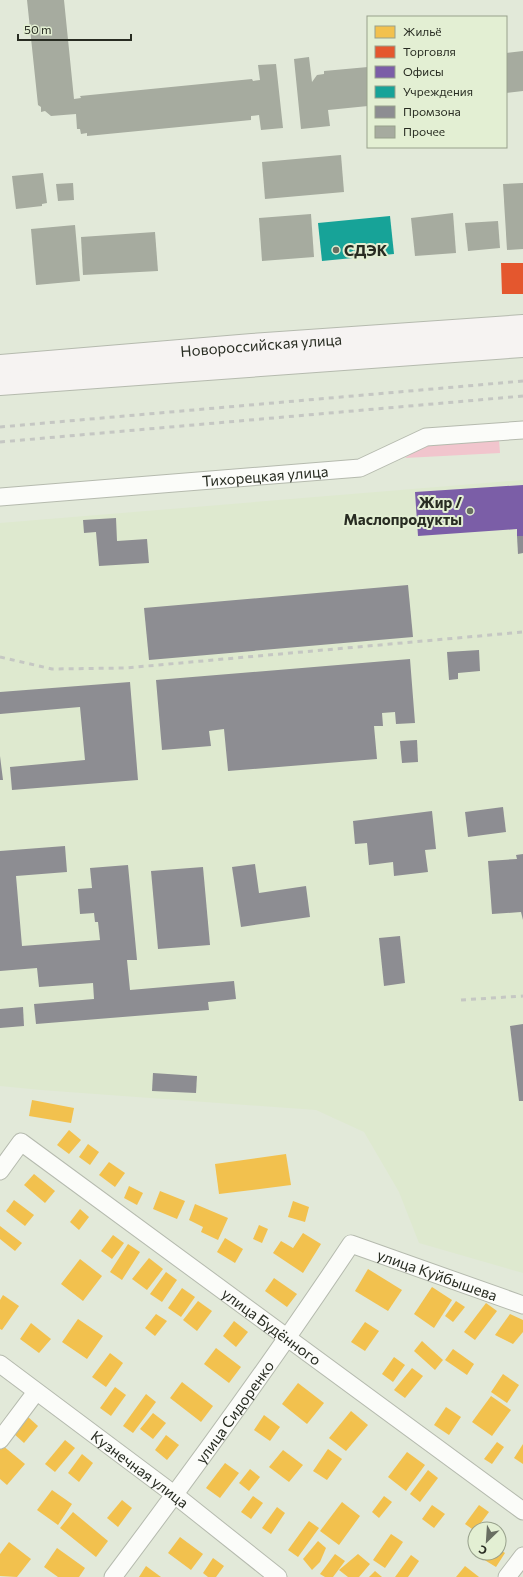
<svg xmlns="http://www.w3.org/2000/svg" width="523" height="1577" font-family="Commissioner,sans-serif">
  <rect width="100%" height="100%" fill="#e2e9d9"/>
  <path fill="#dee9cf" d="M523,480V1273L419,1243L399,1192L364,1132L316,1110L41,1090L0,1086V523Z"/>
  <path fill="#f1c5cd" d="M499,440L500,453L405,458L422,446L462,441Z"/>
  <g fill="#f2c14e">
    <path d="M32,1100L74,1108L71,1123L29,1116Z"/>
    <path d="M69,1130L81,1140L69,1154L57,1145Z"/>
    <path d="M88,1144L99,1152L90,1165L79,1157Z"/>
    <path d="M286,1154L291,1185L219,1194L215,1164Z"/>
    <path d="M109,1162L125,1173L115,1187L99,1175Z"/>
    <path d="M34,1174L55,1191L45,1203L24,1185Z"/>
    <path d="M129,1186L143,1193L137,1205L124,1198Z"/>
    <path d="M160,1191L185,1201L177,1219L153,1209Z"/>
    <path d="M14,1200L34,1215L25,1226L6,1211Z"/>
    <path d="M293,1201L309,1207L305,1222L288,1217Z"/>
    <path d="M195,1204L228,1218L218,1240L201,1232L203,1227L189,1220Z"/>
    <path d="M80,1209L89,1217L79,1230L70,1222Z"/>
    <path d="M259,1225L268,1229L262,1243L253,1239Z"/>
    <path d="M0,1226L22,1243L15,1251L0,1239Z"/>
    <path d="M303,1233L321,1244L303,1273L273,1253L281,1241L293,1248Z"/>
    <path d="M113,1235L124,1243L112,1259L101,1251Z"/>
    <path d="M225,1238L243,1249L235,1263L217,1252Z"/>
    <path d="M128,1244L140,1252L122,1280L110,1272Z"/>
    <path d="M149,1258L163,1269L147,1290L132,1279Z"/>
    <path d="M80,1259L102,1276L83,1301L61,1284Z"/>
    <path d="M368,1269L402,1290L388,1311L355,1291Z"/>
    <path d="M166,1272L177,1280L162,1302L150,1294Z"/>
    <path d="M274,1278L297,1294L287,1307L265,1291Z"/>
    <path d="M432,1287L452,1300L434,1328L414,1314Z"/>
    <path d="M182,1288L195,1297L181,1317L168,1308Z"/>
    <path d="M3,1295L19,1306L2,1330L0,1329V1300Z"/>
    <path d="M198,1301L212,1311L197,1331L183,1320Z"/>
    <path d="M456,1301L465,1307L453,1322L445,1316Z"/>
    <path d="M486,1303L497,1311L475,1340L464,1332Z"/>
    <path d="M156,1314L167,1321L155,1336L145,1328Z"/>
    <path d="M510,1314L523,1320V1332L513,1344L495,1335Z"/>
    <path d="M78,1319L103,1336L87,1359L62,1342Z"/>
    <path d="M234,1321L248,1332L236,1347L223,1336Z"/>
    <path d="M365,1322L379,1331L365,1351L351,1342Z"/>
    <path d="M31,1323L51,1339L39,1353L20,1339Z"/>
    <path d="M422,1341L443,1360L435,1370L414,1351Z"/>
    <path d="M216,1348L241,1367L229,1383L204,1364Z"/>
    <path d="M453,1349L474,1364L467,1375L445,1360Z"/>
    <path d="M110,1353L123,1363L106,1387L92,1377Z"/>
    <path d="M394,1357L405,1365L393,1382L382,1374Z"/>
    <path d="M412,1368L423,1376L405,1398L394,1390Z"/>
    <path d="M503,1374L519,1385L507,1403L491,1392Z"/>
    <path d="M182,1382L213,1406L201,1422L170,1398Z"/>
    <path d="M298,1383L324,1403L307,1424L282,1404Z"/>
    <path d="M115,1387L126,1395L111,1416L100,1408Z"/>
    <path d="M146,1394L156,1402L133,1433L123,1426Z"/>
    <path d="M491,1396L511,1410L492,1436L472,1422Z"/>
    <path d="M446,1407L461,1417L449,1435L434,1425Z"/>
    <path d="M351,1411L368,1425L346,1451L329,1438Z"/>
    <path d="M153,1413L166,1423L153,1439L140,1429Z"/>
    <path d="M264,1415L280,1427L270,1441L254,1430Z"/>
    <path d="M27,1416L38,1426L24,1443L13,1433Z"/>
    <path d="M166,1435L179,1445L167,1460L155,1450Z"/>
    <path d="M65,1440L75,1448L55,1472L45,1464Z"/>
    <path d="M497,1442L504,1447L492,1464L484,1459Z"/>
    <path d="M523,1444V1464L514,1458Z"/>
    <path d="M2,1445L25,1464L7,1485L0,1479V1448Z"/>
    <path d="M328,1449L342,1459L327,1480L313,1471Z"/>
    <path d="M283,1450L303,1465L289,1482L269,1467Z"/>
    <path d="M407,1452L425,1465L406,1491L388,1477Z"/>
    <path d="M82,1454L93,1463L79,1482L68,1473Z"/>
    <path d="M225,1463L239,1473L220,1498L206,1488Z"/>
    <path d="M250,1469L260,1477L249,1491L239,1483Z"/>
    <path d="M428,1470L438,1478L420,1502L410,1494Z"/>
    <path d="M52,1490L72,1504L58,1525L37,1510Z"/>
    <path d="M253,1496L263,1503L251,1519L241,1512Z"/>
    <path d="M384,1496L392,1502L379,1518L372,1512Z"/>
    <path d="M122,1500L132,1508L118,1527L107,1518Z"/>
    <path d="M342,1502L360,1516L339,1545L320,1531Z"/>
    <path d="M432,1505L445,1514L434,1528L422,1519Z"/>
    <path d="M479,1505L489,1512L475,1531L465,1524Z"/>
    <path d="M277,1507L285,1513L271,1534L262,1528Z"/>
    <path d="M73,1512L108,1541L96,1557L60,1528Z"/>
    <path d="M309,1521L319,1528L298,1557L288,1550Z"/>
    <path d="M391,1534L403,1542L385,1568L373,1560Z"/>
    <path d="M180,1537L203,1554L191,1570L168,1553Z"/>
    <path d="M318,1541L326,1548L320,1562L312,1570L303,1559Z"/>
    <path d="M9,1542L31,1559L17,1577L0,1576V1554Z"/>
    <path d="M57,1548L85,1568L79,1577H58L44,1567Z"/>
    <path d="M499,1549L505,1553L496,1567L473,1553L475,1550V1553H499Z"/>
    <path d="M335,1554L345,1561L333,1577H325L320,1574Z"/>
    <path d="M358,1554L370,1564L359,1577H348L339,1570Z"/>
    <path d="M411,1555L419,1561L408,1577H395Z"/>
    <path d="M213,1558L224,1566L216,1577H208L203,1573Z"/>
    <path d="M146,1566L161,1577H139Z"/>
    <path d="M465,1566L479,1577H456Z"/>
    <path d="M375,1571L382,1577H369Z"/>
  </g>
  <path fill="#e4572e" d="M501,263H523V294H502Z"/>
  <path fill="#7b5ea7" d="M523,485V536H517V529L418,536L415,492Z"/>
  <path fill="#17a398" d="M390,216L394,254L322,261L318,223Z"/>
  <g fill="#8d8d92">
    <path d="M116,518L117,541L147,539L149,563L99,566L96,532L84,533L83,520Z"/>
    <path d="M517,536H523V553L518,554Z"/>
    <path d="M408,585L413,637L149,660L144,608Z"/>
    <path d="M479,650L480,671L458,673V679L449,680L447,652Z"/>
    <path d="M410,659L415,723L396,724L395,712L382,713L383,726H374L377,759L228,771L224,729L209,731L211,746L162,750L156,680Z"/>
    <path d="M130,682L138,780L12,790L10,767L85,760L80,707L0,714V692Z"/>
    <path d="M417,740L418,762L402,763L400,741Z"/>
    <path d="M0,756L3,780H0Z"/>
    <path d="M503,807L506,832L468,837L465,812Z"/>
    <path d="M432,811L436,849L425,850L428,872L394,876L393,862L369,865L367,843L355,844L353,821Z"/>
    <path d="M65,846L67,872L16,876L22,946L100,940L98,922H95L94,913L80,914L78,889L92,888L90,868L128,865L137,960H127L130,990L234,981L236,999L208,1002L209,1010L36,1024L34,1004L94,999L93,983L39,987L37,968L0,971V851Z"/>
    <path d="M523,854V920L521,912L492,914L488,861L517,859L516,855Z"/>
    <path d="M255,864L259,893L306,886L310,917L241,927L232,867Z"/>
    <path d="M203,867L210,945L158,949L151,871Z"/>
    <path d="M400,936L405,983L384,986L379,938Z"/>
    <path d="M23,1007L24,1026L0,1028V1009Z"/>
    <path d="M523,1024V1101H519L510,1026Z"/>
    <path d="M153,1073L197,1076L196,1093L152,1091Z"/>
  </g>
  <g fill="#a6ab9f">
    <path d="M27,0H64L74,99L81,98L80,96L252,79L253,81L260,80L258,65L276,64L283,128L261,130L259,115L251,116V120L87,136V133L81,134L80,129H77L76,114L51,116L45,111L41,112V107L38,105Z"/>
    <path d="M523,51V91L506,93V53Z"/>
    <path d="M309,57L312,82L317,75L324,74V71L368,67V106L328,110L330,126L301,129L294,59Z"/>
    <path d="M341,155L344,192L265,199L262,162Z"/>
    <path d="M43,173L47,203L42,204V206L16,209L12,176Z"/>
    <path d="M73,183L74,200L58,201L56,184Z"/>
    <path d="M523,183V249L507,250L503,184Z"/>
    <path d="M453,213L456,253L415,256L411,218Z"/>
    <path d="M311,214L314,257L262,261L259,218Z"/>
    <path d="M498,221L500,248L468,251L465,223Z"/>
    <path d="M75,225L80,281L36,285L31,229Z"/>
    <path d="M155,232L158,271L83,275L81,237Z"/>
  </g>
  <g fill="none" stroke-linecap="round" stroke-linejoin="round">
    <g stroke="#b5baae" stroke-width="19">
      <g id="street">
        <path id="s1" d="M0,497L360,468L426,437L523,430"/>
        <path id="s2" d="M0,1171L21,1142L523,1511"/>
        <path id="s3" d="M0,1364L175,1495L278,1577"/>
        <path d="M0,1440L36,1392"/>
        <path id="s4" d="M113,1577C195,1468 275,1358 351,1244L523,1305"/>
        <path d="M507,1577L523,1556"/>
      </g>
    </g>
    <g stroke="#b5baae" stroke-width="24">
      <g id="secondary">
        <path id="s5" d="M0,366L252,345L523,326"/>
        <path d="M0,384L523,346"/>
      </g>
    </g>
    <use href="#street" stroke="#fbfcf9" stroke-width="17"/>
    <use href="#secondary" stroke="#f6f3f2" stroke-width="22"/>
    <g stroke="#c5c7c3" stroke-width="3" stroke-dasharray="5 5" stroke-linecap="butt">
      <path d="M0,427L523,381"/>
      <path d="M0,442L523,396"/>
      <path d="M0,657L52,669L125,668L523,632"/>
      <path d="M461,1000L523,996"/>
    </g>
  </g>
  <g fill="#696e62" stroke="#e3efd3" stroke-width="1.5">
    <circle cx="336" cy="250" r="4"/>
    <circle cx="470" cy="511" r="4"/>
  </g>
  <g text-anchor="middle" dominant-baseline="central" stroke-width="4" stroke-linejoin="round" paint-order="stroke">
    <g font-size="15" font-weight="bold" fill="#282c22" stroke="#e3efd3" text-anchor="start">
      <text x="344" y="250">СДЭК</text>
      <text x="462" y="502" text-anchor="end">Жир /<tspan x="462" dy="17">Маслопродукты</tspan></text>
    </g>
    <g font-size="15" fill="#282c22" stroke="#e3efd3">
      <text stroke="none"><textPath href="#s5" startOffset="262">Новороссийская улица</textPath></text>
      <text stroke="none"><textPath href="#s1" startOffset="266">Тихорецкая улица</textPath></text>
      <text stroke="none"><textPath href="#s4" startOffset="501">улица Куйбышева</textPath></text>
      <text stroke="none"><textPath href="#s2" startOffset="347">улица Будённого</textPath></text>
      <text stroke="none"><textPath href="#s4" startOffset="205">улица Сидоренко</textPath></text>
      <text stroke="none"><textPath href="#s3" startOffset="175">Кузнечная улица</textPath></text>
    </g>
  </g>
  <rect x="367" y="16" width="140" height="132" fill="#e3efd3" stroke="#98a18c"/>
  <rect x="375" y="26" width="20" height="12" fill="#f2c14e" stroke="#98a18c"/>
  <text x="403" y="36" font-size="12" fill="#282c22">Жильё</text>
  <rect x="375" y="46" width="20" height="12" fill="#e4572e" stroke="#98a18c"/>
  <text x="403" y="56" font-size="12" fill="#282c22">Торговля</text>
  <rect x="375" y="66" width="20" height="12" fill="#7b5ea7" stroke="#98a18c"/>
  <text x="403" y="76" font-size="12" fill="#282c22">Офисы</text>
  <rect x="375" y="86" width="20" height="12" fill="#17a398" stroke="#98a18c"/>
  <text x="403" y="96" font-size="12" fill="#282c22">Учреждения</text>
  <rect x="375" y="106" width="20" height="12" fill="#8d8d92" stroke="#98a18c"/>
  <text x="403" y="116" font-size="12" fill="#282c22">Промзона</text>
  <rect x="375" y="126" width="20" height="12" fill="#a6ab9f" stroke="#98a18c"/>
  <text x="403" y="136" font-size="12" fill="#282c22">Прочее</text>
  <g transform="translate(487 1541) rotate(205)"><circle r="19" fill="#e3efd3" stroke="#98a18c"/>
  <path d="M0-3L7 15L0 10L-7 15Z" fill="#696e62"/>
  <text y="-6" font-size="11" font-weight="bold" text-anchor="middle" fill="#282c22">С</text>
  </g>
  <path d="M18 34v6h113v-6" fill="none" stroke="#282c22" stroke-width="2"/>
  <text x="24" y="34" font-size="12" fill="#282c22" stroke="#e3efd3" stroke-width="3" paint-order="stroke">50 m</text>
</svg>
